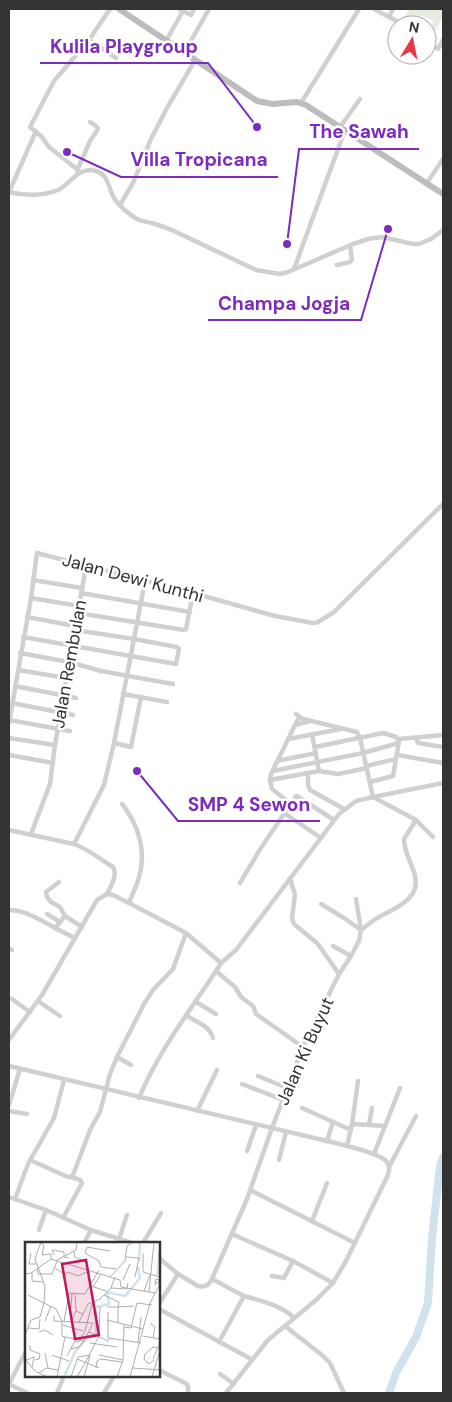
<svg xmlns="http://www.w3.org/2000/svg" width="452" height="1402" font-family="'DM Sans',sans-serif">
  <rect width="100%" height="100%" fill="#fff"/>
  <path fill="#e6ecdf" d="M409,9H443V17L431,37L427,33L434,21L421,15L414,25H409L403,20Z"/>
  <g fill="none" stroke-linecap="round" stroke-linejoin="round">
    <path stroke="#cfe2ee" stroke-width="8" d="M389,1393L396,1373L416,1337L428,1303L432,1238L440,1166L443,1157"/>
    <g stroke="#d0d0d0" stroke-width="4.5">
      <path d="M110,9L89,40L116,58"/>
      <path d="M179,9L191,15L194,9"/>
      <path d="M374,9L404,25"/>
      <path d="M389,17L393,9"/>
      <path d="M166,41L183,11"/>
      <path d="M427,41L438,49L443,40"/>
      <path d="M184,53L209,9"/>
      <path d="M301,103L359,9"/>
      <path d="M340,127L360,99"/>
      <path d="M78,170L49,147L42,137L30,127L54,81L89,40"/>
      <path d="M77,171L90,141L98,129L96,126L90,122"/>
      <path d="M427,183L443,159"/>
      <path d="M9,192C24,196 43,196 58,190C69,185 77,169 91,170C111,172 107,190 116,201C121,207 130,215 137,219C141,221 147,222 152,223C159,225 167,228 174,231L256,270L280,274L288,272L353,244L368,239L382,237L413,244H419L431,239L443,230"/>
      <path d="M9,192L36,131"/>
      <path d="M120,205L133,183L151,139L167,108L195,60"/>
      <path d="M337,265L350,262L352,260L350,245"/>
      <path d="M294,269L345,130"/>
      <path d="M33,580L82,588"/>
      <path d="M81,593L190,612"/>
      <path d="M31,598L79,606"/>
      <path d="M78,613L184,630L186,629L193,593"/>
      <path d="M27,617L75,626"/>
      <path d="M23,637L176,664L179,649L177,647L134,639L75,630"/>
      <path d="M20,653L69,662L101,671L173,684"/>
      <path d="M18,670L66,678"/>
      <path d="M15,686L76,698"/>
      <path d="M123,694L167,702"/>
      <path d="M12,703L73,715"/>
      <path d="M296,714L303,719L357,732L360,738L373,797L416,820L433,837"/>
      <path d="M9,720L70,731"/>
      <path d="M9,723L31,598L37,553L193,593L275,616L313,623L318,622L334,612L443,504"/>
      <path d="M295,725L310,721"/>
      <path d="M312,734L319,771"/>
      <path d="M9,738L55,745"/>
      <path d="M418,738L417,741L418,743L443,747"/>
      <path d="M288,739L341,729"/>
      <path d="M399,739L443,735"/>
      <path d="M114,743L131,747L141,697"/>
      <path d="M315,747L383,733L396,737L399,741L393,776L370,782"/>
      <path d="M9,755L53,763"/>
      <path d="M397,755L443,763"/>
      <path d="M277,761L316,753"/>
      <path d="M366,766L396,759"/>
      <path d="M273,771L363,753L399,743"/>
      <path d="M308,773V785L310,790L344,809"/>
      <path d="M270,780L319,771L338,774L367,768"/>
      <path d="M122,804C138,824 147,851 139,877C137,886 132,894 129,903"/>
      <path d="M291,804L272,789L270,780L271,774L299,717"/>
      <path d="M284,813L321,838"/>
      <path d="M9,830L74,844"/>
      <path d="M31,834L50,784L55,745L86,566"/>
      <path d="M290,878L295,895L292,918L294,924L318,944L339,974"/>
      <path d="M59,882L46,892L47,897L51,902L60,907L65,916L82,927"/>
      <path d="M240,883L259,851L296,796H297L334,820"/>
      <path d="M107,894C111,886 118,875 113,867C100,859 88,849 74,844L104,785L114,743L145,581"/>
      <path d="M321,904L344,918L361,930"/>
      <path d="M9,910C25,910 36,918 50,925C58,930 67,934 75,938"/>
      <path d="M47,914L60,922"/>
      <path d="M55,928L65,916"/>
      <path d="M361,930C366,926 371,922 377,918C393,909 421,900 415,876C412,863 404,853 404,839L416,820"/>
      <path d="M333,946L351,956"/>
      <path d="M9,948L12,950"/>
      <path d="M216,971L235,987L241,997L253,1006L256,1014L303,1047"/>
      <path d="M12,999L30,1012"/>
      <path d="M38,1001L60,1016"/>
      <path d="M196,1002L216,1014"/>
      <path d="M187,1016C197,1022 210,1026 213,1038"/>
      <path d="M9,1040L42,995L97,900L107,894L113,895L129,903L186,933L221,963"/>
      <path d="M117,1057L131,1065"/>
      <path d="M9,1066L327,1141C339,1144 381,1153 387,1162C391,1167 389,1172 387,1177L346,1261L333,1283L316,1300L268,1340L226,1393"/>
      <path d="M258,1076L287,1088"/>
      <path d="M242,1084L283,1100"/>
      <path d="M139,1098C158,1052 189,1012 216,971L221,963L236,950L339,814L356,801L373,797L443,783"/>
      <path d="M9,1105L20,1069"/>
      <path d="M302,1108L351,1130"/>
      <path d="M9,1111L27,1114"/>
      <path d="M197,1111L217,1070"/>
      <path d="M352,1124L385,1126"/>
      <path d="M369,1125L372,1108"/>
      <path d="M327,1141L333,1122"/>
      <path d="M347,1146L352,1124L358,1081"/>
      <path d="M247,1151L256,1125"/>
      <path d="M374,1154L400,1088"/>
      <path d="M30,1160L68,1177H71L73,1175L90,1130L100,1112L110,1074L117,1057L144,1004L153,990L173,969L186,933"/>
      <path d="M279,1160L286,1132"/>
      <path d="M389,1167L416,1116"/>
      <path d="M250,1190L355,1243"/>
      <path d="M9,1197L46,1210L91,1230L132,1243"/>
      <path d="M15,1199L28,1164L54,1118L64,1080"/>
      <path d="M63,1218L82,1183L80,1180L71,1177"/>
      <path d="M312,1221L327,1183"/>
      <path d="M39,1230L46,1210"/>
      <path d="M232,1234L293,1261L333,1283"/>
      <path d="M119,1239L127,1215"/>
      <path d="M84,1243L91,1230"/>
      <path d="M143,1243L161,1213"/>
      <path d="M159,1258L178,1274L198,1286C205,1288 209,1285 212,1279L247,1199L272,1128L303,1047L339,974L351,956L359,941L361,930L356,899"/>
      <path d="M272,1276L284,1278L293,1261"/>
      <path d="M212,1279L244,1296"/>
      <path d="M159,1304L178,1274"/>
      <path d="M159,1309L251,1359"/>
      <path d="M285,1326L322,1355L330,1363L344,1393"/>
      <path d="M219,1342L244,1296C259,1300 283,1306 294,1318"/>
      <path d="M159,1370L187,1384L188,1387V1393"/>
      <path d="M220,1374L234,1384"/>
      <path d="M9,1384L26,1351"/>
      <path d="M9,1384L27,1393"/>
      <path d="M57,1393L64,1376"/>
      <path d="M104,1393L114,1376"/>
    </g>
    <path stroke="#bdbdbd" stroke-width="6" d="M119,9L257,101L273,104L297,102L306,105L443,194"/>
  </g>
  <g text-anchor="middle" dominant-baseline="central" stroke-width="5" stroke-linejoin="round" paint-order="stroke">
    <g font-size="18" fill="#333" stroke="#fff">
      <text transform="translate(133 578) rotate(15)">Jalan Dewi Kunthi</text>
      <text transform="translate(69 664) rotate(-80)">Jalan Rembulan</text>
      <text transform="translate(305 1051) rotate(-66)">Jalan Ki Buyut</text>
    </g>
  </g>
  <g transform="translate(25 1242)">
    <rect width="135" height="135" fill="#fff"/>
    <path fill="none" stroke="#cfe2ee" stroke-width="2.5" d="M114,19L115,0M133,33L134,10M40,133L50,110L61,97L71,94V65L84,62L82,50L100,54L115,36L113,25"/>
    <path fill="none" stroke="#adadad" stroke-width="1" d="M16,0L10,17L20,44L19,61L31,67L37,79V94L40,95L32,135M16,1L19,3L17,13L26,12V17M49,9L50,15L63,21M6,11L4,22H11M118,11V30L135,35M29,13L27,8L39,10V15L44,16M101,15L114,16L110,35M32,18L51,8L52,0M76,25L74,19L60,11L62,5L85,9M76,25L91,27M30,26L39,32L43,30L53,34L64,29M12,27L13,32H27L32,19M7,30V39L18,40M0,32L6,31L26,17L95,38L96,45L130,51M85,35L100,19L102,4L108,0M98,38L105,22M132,40L130,43L131,37L134,38L133,42M66,44L81,49M68,45L76,32M86,46L102,47L103,41M119,49L125,33M124,50L129,0M50,52L51,69M79,53L94,60L93,65H82M46,66L47,51M83,70V96M29,74V79L68,81L59,99L40,95M82,78L118,87M20,79L26,64M39,79L44,51L60,52L74,28M46,79L51,69L58,72M54,80L63,62L75,57L86,46L90,35M93,81V65L109,64M125,81L130,85L128,96M38,83L58,89M99,85L106,86L112,61L127,63M3,86L14,87L15,77M14,90L20,88L28,93M64,90L83,99L84,96L116,101M0,93L6,78L15,75L19,61L3,53M118,94L135,97M50,99L54,100L60,89L67,62M113,100L116,75M65,101L92,105M5,103V108L15,112L14,117L10,118M46,107L54,105L59,99M20,111L23,126M120,112L119,117L124,122L129,118M120,112L128,105L133,106M27,113L44,119M74,113L98,118M42,114L50,99M0,117L10,129L22,135M52,117L74,126M128,117L135,101M1,118L9,115L7,125M60,121L74,94L75,65M71,126L72,119L76,117L97,120M108,126L135,128M14,131L21,126L33,128M46,135L53,115L64,113M52,135L60,121M59,135L65,113M92,135L98,118L99,83M105,135L125,61L135,42M127,135L135,108"/>
    <path fill="#c2185b" fill-opacity="0.15" stroke="#c2185b" stroke-width="2.5" d="M61,18L74,93L50,97L37,22Z"/>
    <rect width="135" height="135" fill="none" stroke="#333" stroke-width="2.5"/>
  </g>
  <path fill="none" stroke="#7b2cbf" stroke-width="2" d="M257 127L208 63H40M287 244L299 149H419M67 152L121 177H278M388 229L361 320H208M137 771L178 821H320"/>
  <g fill="#7b2cbf" stroke="#fff" stroke-width="2">
    <circle cx="257" cy="127" r="5"/>
    <circle cx="287" cy="244" r="5"/>
    <circle cx="67" cy="152" r="5"/>
    <circle cx="388" cy="229" r="5"/>
    <circle cx="137" cy="771" r="5"/>
  </g>
  <g font-size="19" text-anchor="middle" font-weight="bold" fill="#7b2cbf" stroke="#fff" stroke-width="5" stroke-linejoin="round" paint-order="stroke">
    <text x="124" y="53">Kulila Playgroup</text>
    <text x="359" y="138">The Sawah</text>
    <text x="199" y="166">Villa Tropicana</text>
    <text x="284" y="310">Champa Jogja</text>
    <text x="249" y="811">SMP 4 Sewon</text>
  </g>
  <rect width="452" height="1402" fill="none" stroke="#333333" stroke-width="20"/>
  <g transform="translate(412 40) rotate(10)"><circle r="24" fill="#ffffff" stroke="#adadad"/>
  <path d="M0-4L9 19L0 12L-9 19Z" fill="#e63946"/>
  <text y="-8" font-size="14" font-weight="bold" text-anchor="middle" fill="#333333">N</text>
  </g>
</svg>
